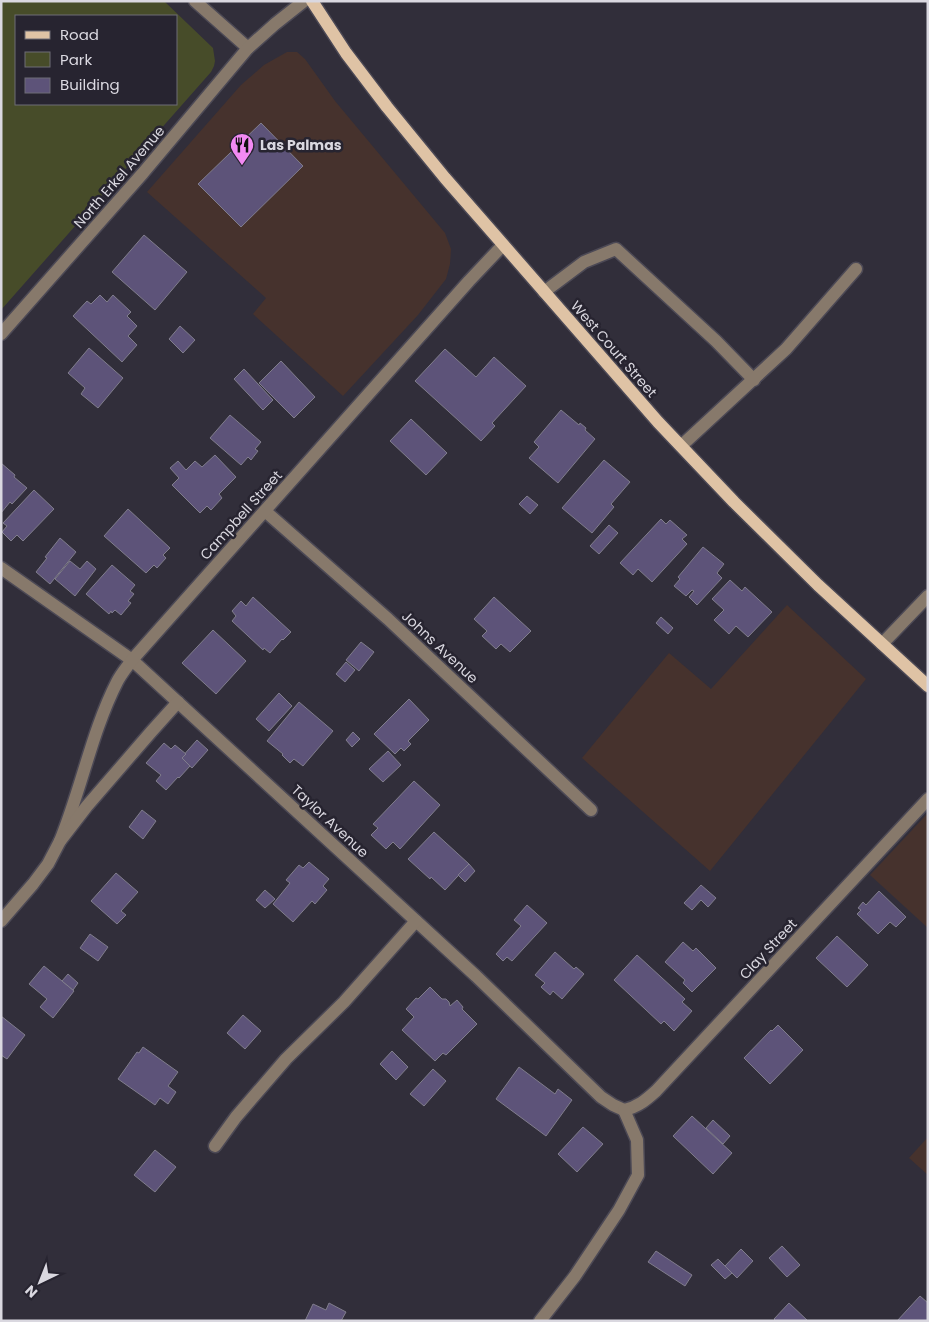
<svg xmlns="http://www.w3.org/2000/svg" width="929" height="1322" font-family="Poppins,sans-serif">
  <rect width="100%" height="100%" fill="#312e3a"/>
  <g fill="#46322d">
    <path d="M287,52H297L305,59L335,101L445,233L451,249L450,264L446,279L418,315L343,396L253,314L266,298L147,192L241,85L264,65Z"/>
    <path d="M787,605L866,679L710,871L582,758L669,653L711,689Z"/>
    <path d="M928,813V928L870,875Z"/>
    <path d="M928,1137V1175L909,1158Z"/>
  </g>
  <path fill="#474c29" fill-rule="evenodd" d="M1,1H164L213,48L215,61L214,66L211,72L1,310ZM16,16H176V104H16Z"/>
  <g fill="#5d5379" stroke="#807d8c">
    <path d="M261,123L303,166L241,227L198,184Z"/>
    <path d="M144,235L187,272L155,310L112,272Z"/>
    <path d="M100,295L107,302L113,295L131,312L127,316L137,326L128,336L137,345L122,362L73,316L87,301L91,304Z"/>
    <path d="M180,326L195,340L183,353L169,339Z"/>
    <path d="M89,348L123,378L98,408L81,394L85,388L68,373Z"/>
    <path d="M445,349L476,377L494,357L526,386L492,423L495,426L481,441L415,381Z"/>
    <path d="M281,361L315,397L294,418L259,383Z"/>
    <path d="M244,369L273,400L263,410L234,379Z"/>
    <path d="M561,410L579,425L580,423L586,428L585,430L595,439L558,483L529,458L539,447L534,442Z"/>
    <path d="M230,415L261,442L255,449L258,451L251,460L248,457L241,465L210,438Z"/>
    <path d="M411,419L447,453L426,475L390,441Z"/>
    <path d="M215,455L236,477L219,494L222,498L211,510L207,506L200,513L172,485L179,478L170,468L178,461L186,470L195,461L202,467Z"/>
    <path d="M604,460L630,482L611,504L614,507L592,533L562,508Z"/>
    <path d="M1,463L15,475L14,477L27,488L12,504L10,502L1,513Z"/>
    <path d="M34,490L54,509L23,541L17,535L11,541L2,532L7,526L3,523Z"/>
    <path d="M527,496L538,505L530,514L519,504Z"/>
    <path d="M128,509L170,548L163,555L166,558L157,568L154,565L146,573L104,536Z"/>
    <path d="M661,519L666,524L670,520L687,535L682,539L687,544L652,582L638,569L633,575L620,563Z"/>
    <path d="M609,525L618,533L599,554L590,546Z"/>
    <path d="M60,538L76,552L50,584L36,572L47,558L45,557Z"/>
    <path d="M703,547L724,564L717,573L722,578L697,605L689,597L694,591L692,590L686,596L674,586L680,579L678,577Z"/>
    <path d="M70,561L80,569L87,561L96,569L75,596L55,579Z"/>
    <path d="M112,565L135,585L130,591L134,594L128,601L131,603L121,615L115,610L112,613L111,611L109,614L86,594Z"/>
    <path d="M730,580L742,591L745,587L772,612L748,637L736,626L729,634L714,620L724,610L712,599Z"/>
    <path d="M253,597L291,632L283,640L282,639L270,653L264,648L263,650L232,621L236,616L232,611L241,601L246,606Z"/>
    <path d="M494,597L531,631L510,652L501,644L496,649L482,636L487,631L474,619Z"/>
    <path d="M661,617L673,628L668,634L656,623Z"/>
    <path d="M213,630L246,661L216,694L182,663Z"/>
    <path d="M361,642L374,652L359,671L346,660Z"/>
    <path d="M346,662L355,670L345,682L336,674Z"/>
    <path d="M279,693L292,706L269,731L256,719Z"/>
    <path d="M409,699L429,720L408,741L411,744L404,751L401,748L395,754L374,734Z"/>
    <path d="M299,702L333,731L303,766L294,759L290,763L282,755L283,754L267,741Z"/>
    <path d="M353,732L360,739L352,747L346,740Z"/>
    <path d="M197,740L208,750L192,768L181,758Z"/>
    <path d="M164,743L171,749L175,745L186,754L182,758L190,766L179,778L178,777L166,790L156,781L161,775L146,763Z"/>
    <path d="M388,751L401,765L383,782L369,769Z"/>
    <path d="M414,781L440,805L400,849L393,842L386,849L371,835L378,828L373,824Z"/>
    <path d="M142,810L156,821L143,839L129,827Z"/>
    <path d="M434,832L469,864L445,890L431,877L430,879L408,859Z"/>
    <path d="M309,862L329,879L323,886L327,890L315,904L312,901L293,922L273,904L290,883L286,880L299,865L303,868Z"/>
    <path d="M469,864L475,871L465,882L458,875Z"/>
    <path d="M116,873L138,892L121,911L126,915L117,924L91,901Z"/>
    <path d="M701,885L716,898L708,907L701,900L692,910L684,903Z"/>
    <path d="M265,890L275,899L265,908L256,900Z"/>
    <path d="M879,891L906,917L896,927L890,922L878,934L857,914L861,910L858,908L863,902L866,905Z"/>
    <path d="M527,905L547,923L512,961L507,957L503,961L496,954L521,926L514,920Z"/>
    <path d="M90,934L108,947L98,961L80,948Z"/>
    <path d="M837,936L868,965L847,987L816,958Z"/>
    <path d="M683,942L693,951L696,948L716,968L692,992L683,983L685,980L665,962Z"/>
    <path d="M555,952L574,969L576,967L584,974L562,999L553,991L550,995L541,987L545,983L535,975Z"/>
    <path d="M637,955L685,999L682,1002L692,1011L674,1031L664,1021L661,1024L614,980Z"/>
    <path d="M44,966L74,991L53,1018L40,1007L47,999L29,984Z"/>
    <path d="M68,974L78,983L73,990L62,981Z"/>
    <path d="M430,987L442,999H446L449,1002L450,1006L457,1000L463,1007L462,1009L477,1024L446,1055L443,1053L435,1061L402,1030L414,1017L406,1009L416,998L418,999Z"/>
    <path d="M243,1015L261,1031L245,1049L227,1033Z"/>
    <path d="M1,1016L25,1035L7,1059L1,1055Z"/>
    <path d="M778,1025L803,1050L770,1084L744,1058L771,1030L772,1031Z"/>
    <path d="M143,1047L178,1072L168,1086L176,1092L168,1104L160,1098L155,1105L118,1079L137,1052L139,1053Z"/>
    <path d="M392,1051L408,1067L396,1080L380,1064Z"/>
    <path d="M519,1067L555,1094L558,1089L572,1100L546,1136L496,1099Z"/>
    <path d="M433,1069L446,1081L424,1106L410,1094Z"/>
    <path d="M692,1116L732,1153L713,1174L673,1136Z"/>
    <path d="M713,1120L730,1136L723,1144L706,1128Z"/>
    <path d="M583,1127L603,1144L577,1172L558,1154Z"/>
    <path d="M155,1150L176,1167L155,1192L134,1175Z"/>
    <path d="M782,1246L800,1265L787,1277L769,1258Z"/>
    <path d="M741,1249L753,1261L737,1278L725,1266Z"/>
    <path d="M656,1251L692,1275L685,1286L648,1262Z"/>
    <path d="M718,1259L732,1273L725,1279L711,1265Z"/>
    <path d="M920,1296L928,1303V1321H897Z"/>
    <path d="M329,1303L346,1312L341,1321H305L313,1304L326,1310Z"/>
    <path d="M789,1303L808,1321H776L774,1319Z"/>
  </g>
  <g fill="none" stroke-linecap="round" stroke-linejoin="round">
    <g stroke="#4c4955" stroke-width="15">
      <g id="minor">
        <path d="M195,1L248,48"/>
        <path d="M544,292L584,262L616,249L716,341L754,380"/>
        <path d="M1,334L143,173L248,48L275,24L304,1"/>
        <path d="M681,446L786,349L856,269"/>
        <path d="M265,511L388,619L591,810"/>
        <path d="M1,568L132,660L476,976L601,1097L613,1105L624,1110"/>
        <path d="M882,644L928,596"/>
        <path d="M60,841C81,790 92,731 117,682C121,674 127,667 132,660L469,281L503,245"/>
        <path d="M1,921L33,884L48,864L60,841L87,806L151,732L178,702"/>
        <path d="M624,1110C638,1107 646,1100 656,1091L928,799"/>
        <path d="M215,1146L236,1117L286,1059L344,1002L416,921"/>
        <path d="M540,1321L575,1276L619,1210L638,1175L637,1140L624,1110"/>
      </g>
    </g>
    <g stroke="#4c4955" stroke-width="15">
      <path id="major" d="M312,1L346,53L387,107L445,178L658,422L734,502L818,585L928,686"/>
    </g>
    <use href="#minor" stroke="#87796b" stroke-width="12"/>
    <use href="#major" stroke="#dfc3a5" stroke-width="12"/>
  </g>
  <defs>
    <g id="restaurant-pin" transform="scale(1.25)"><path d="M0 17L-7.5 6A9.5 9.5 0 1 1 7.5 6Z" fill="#f28af3" stroke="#272430"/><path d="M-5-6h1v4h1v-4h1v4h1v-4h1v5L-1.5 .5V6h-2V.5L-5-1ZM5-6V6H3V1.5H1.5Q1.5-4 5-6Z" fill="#111"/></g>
  </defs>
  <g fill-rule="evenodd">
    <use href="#restaurant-pin" x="242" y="145"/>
  </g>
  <g text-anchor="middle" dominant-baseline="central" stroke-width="5" stroke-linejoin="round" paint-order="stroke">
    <g font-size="14" font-weight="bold" fill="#dad8e0" stroke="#272430" text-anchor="start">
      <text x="260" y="145">Las Palmas</text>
    </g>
    <g font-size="14" fill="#dad8e0" stroke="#272430">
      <text transform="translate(119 177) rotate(-49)">North Erkel Avenue</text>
      <text transform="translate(614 349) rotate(49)">West Court Street</text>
      <text transform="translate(241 515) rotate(-48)">Campbell Street</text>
      <text transform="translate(440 647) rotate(43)">Johns Avenue</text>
      <text transform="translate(330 821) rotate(43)">Taylor Avenue</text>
      <text transform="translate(768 949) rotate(-47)">Clay Street</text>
    </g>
  </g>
  <rect width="929" height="1322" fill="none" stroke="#dad8e0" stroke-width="5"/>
  <rect x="15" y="15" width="162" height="90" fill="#272430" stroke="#6f6c76"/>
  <rect x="25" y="31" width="25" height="8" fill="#dfc3a5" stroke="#6f6c76"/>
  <text x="60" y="40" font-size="15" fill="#dad8e0">Road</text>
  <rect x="25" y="52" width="25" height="15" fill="#474c29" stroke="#6f6c76"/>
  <text x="60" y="65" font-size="15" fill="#dad8e0">Park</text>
  <rect x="25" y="78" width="25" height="15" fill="#5d5379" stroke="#6f6c76"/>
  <text x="60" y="90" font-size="15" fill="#dad8e0">Building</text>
  <g transform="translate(40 1282) rotate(223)" stroke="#272430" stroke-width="4" paint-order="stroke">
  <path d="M0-4L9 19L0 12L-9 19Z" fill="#dad8e0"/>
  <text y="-8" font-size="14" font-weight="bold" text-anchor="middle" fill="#dad8e0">N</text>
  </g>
</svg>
